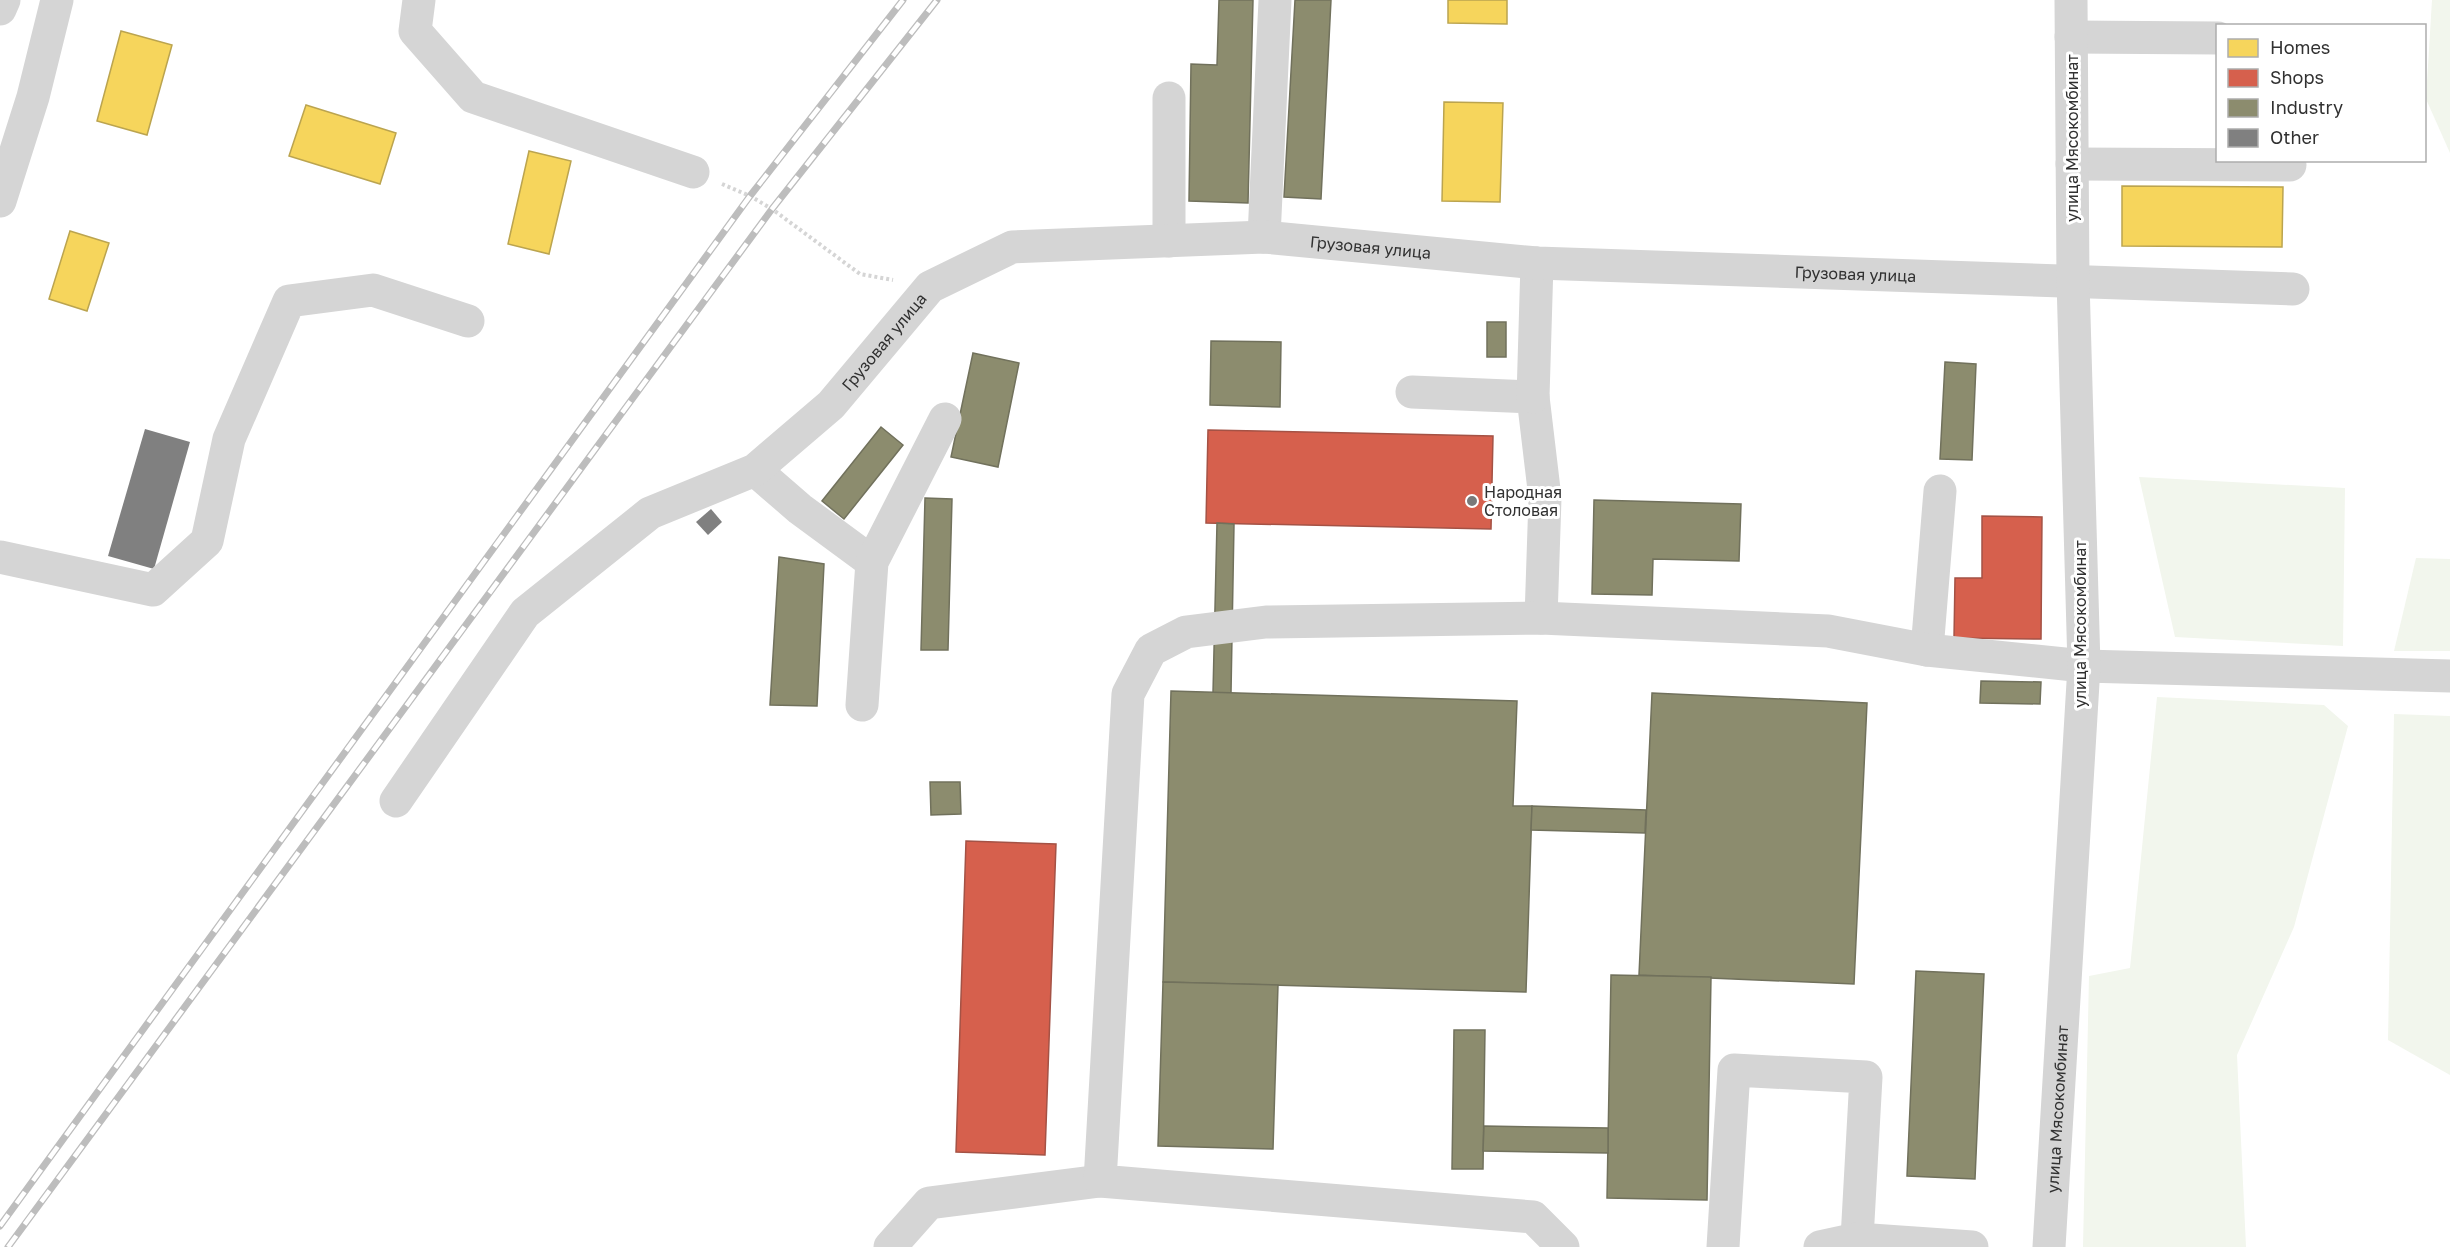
<svg xmlns="http://www.w3.org/2000/svg" width="2450" height="1247" font-family="'Golos Text',sans-serif">
  <rect width="100%" height="100%" fill="#fff"/>
  <g fill="#f2f6ed">
    <path d="M2432,0H2450V153L2426,99Z"/>
    <path d="M2139,477L2345,488L2343,646L2175,637Z"/>
    <path d="M2416,558L2450,559V651H2394Z"/>
    <path d="M2157,697L2324,705L2348,726L2294,927L2237,1055L2246,1247H2083L2089,976L2130,968Z"/>
    <path d="M2394,714L2450,716V1075L2388,1040Z"/>
  </g>
  <g fill="#f6d55c" stroke="#bba44f" stroke-width="1.5">
    <path d="M1448,0H1507V24L1448,23Z"/>
    <path d="M121,31L172,45L147,135L97,121Z"/>
    <path d="M1444,102L1503,103L1500,202L1442,201Z"/>
    <path d="M306,105L396,133L380,184L289,156Z"/>
    <path d="M529,151L571,161L549,254L508,244Z"/>
    <path d="M2122,186L2283,187L2282,247L2122,246Z"/>
    <path d="M70,231L109,243L87,311L49,299Z"/>
  </g>
  <g fill="#d6604d" stroke="#a45245" stroke-width="1.5">
    <path d="M1208,430L1493,436L1491,529L1206,523Z"/>
    <path d="M1982,516L2042,517L2041,639L1954,638L1955,578H1982Z"/>
    <path d="M966,841L1056,844L1045,1155L956,1152Z"/>
  </g>
  <g fill="#8c8c6e" stroke="#71715c" stroke-width="1.5">
    <path d="M1219,0H1253L1248,203L1189,201L1191,64L1217,65Z"/>
    <path d="M1295,0H1331L1321,199L1284,197Z"/>
    <rect x="1487" y="322" width="19" height="35"/>
    <path d="M1211,341L1281,342L1280,407L1210,405Z"/>
    <path d="M973,353L1019,363L998,467L951,457Z"/>
    <path d="M1945,362L1976,364L1972,460L1940,459Z"/>
    <path d="M881,427L903,445L844,519L822,501Z"/>
    <path d="M925,498L952,499L948,650H921Z"/>
    <path d="M1594,500L1741,504L1739,561L1653,559L1652,595L1592,594Z"/>
    <path d="M1217,523L1234,524L1231,693H1213Z"/>
    <path d="M779,557L824,564L817,706L770,705Z"/>
    <path d="M1981,681L2041,682L2040,704L1980,703Z"/>
    <path d="M1171,691L1517,701L1513,806H1532L1526,992L1163,982Z"/>
    <path d="M1652,693L1867,703L1854,984L1639,975Z"/>
    <path d="M930,782H960L961,814L931,815Z"/>
    <path d="M1532,806L1646,810L1645,833L1531,830Z"/>
    <path d="M1916,971L1984,974L1975,1179L1907,1176Z"/>
    <path d="M1611,975L1711,977L1707,1200L1607,1198Z"/>
    <path d="M1163,982L1278,985L1273,1149L1158,1146Z"/>
    <path d="M1454,1030H1485L1483,1169H1452Z"/>
    <path d="M1484,1126L1608,1128V1153L1483,1151Z"/>
  </g>
  <g fill="#808080">
    <path d="M145,429L190,442L154,569L108,556Z"/>
    <path d="M711,509L722,522L708,535L696,522Z"/>
  </g>
  <g fill="none" stroke-linecap="round" stroke-linejoin="round">
    <path stroke="#d5d5d5" stroke-width="4" stroke-dasharray="3 3" stroke-linecap="butt" d="M722,184L750,196L772,209L860,274L893,280"/>
    <g stroke="#d5d5d5" stroke-width="33">
      <path d="M419,0L415,31L473,97L693,172"/>
      <path d="M0,9L4,0"/>
      <path d="M2071,37L2218,38"/>
      <path d="M1169,98V241"/>
      <path d="M2072,164L2290,165"/>
      <path d="M0,201L33,97L57,0"/>
      <path d="M1264,237L1275,0"/>
      <path d="M1412,392L1533,397L1545,498L1541,618"/>
      <path d="M1533,397L1537,263"/>
      <path d="M755,470L800,509L872,562"/>
      <path d="M0,557L153,590L207,541L229,439L289,301L373,290L468,321"/>
      <path d="M1927,650L1940,491"/>
      <path d="M862,705L872,562L945,419"/>
      <path id="s1" d="M396,801L525,613L650,513L755,470L831,405L930,287L1012,247L1264,237L1537,263L2293,289"/>
      <path d="M890,1247L929,1203L1100,1181"/>
      <path d="M1563,1247L1533,1217L1100,1181L1128,694L1151,650L1186,632L1266,622L1541,618L1828,631L1927,650L2084,666L2450,676"/>
      <path d="M1723,1247L1734,1070L1866,1077L1857,1239"/>
      <path d="M1820,1247L1857,1239L1972,1247"/>
      <path id="s2" d="M2049,1247L2084,666L2073,281L2071,0"/>
    </g>
    <g stroke="#bdbdbd" stroke-width="7">
      <g id="rail">
        <path d="M0,1226L750,196L903,0"/>
        <path d="M8,1247L772,209L937,0"/>
      </g>
    </g>
    <use href="#rail" stroke="#fff" stroke-width="4.5" stroke-dasharray="14" stroke-linecap="butt"/>
  </g>
  <circle fill="#797979" stroke="#fff" stroke-width="2" cx="1472" cy="501" r="6"/>
  <g text-anchor="middle" dominant-baseline="central" stroke-width="6" stroke-linejoin="round" paint-order="stroke">
    <g font-size="16" fill="#313131" stroke="#fff">
      <text transform="translate(2072 138) rotate(-90)">улица Мясокомбинат</text>
      <text stroke="none"><textPath href="#s1" startOffset="1206">Грузовая улица</textPath></text>
      <text stroke="none"><textPath href="#s1" startOffset="1692">Грузовая улица</textPath></text>
      <text stroke="none"><textPath href="#s1" startOffset="684">Грузовая улица</textPath></text>
      <text transform="translate(2080 624) rotate(-90)">улица Мясокомбинат</text>
      <text stroke="none"><textPath href="#s2" startOffset="138">улица Мясокомбинат</textPath></text>
    </g>
    <g font-size="16" fill="#313131" stroke="#fff" text-anchor="start">
      <text x="1484" y="492">Народная<tspan x="1484" dy="18">Столовая</tspan></text>
    </g>
  </g>
  <rect x="2216" y="24" width="210" height="138" fill="#ffffff" stroke="#adadad" stroke-width="1.5"/>
  <rect x="2228" y="39" width="30" height="18" fill="#f6d55c" stroke="#adadad" stroke-width="1.5"/>
  <text x="2270" y="54" font-size="18" fill="#313131">Homes</text>
  <rect x="2228" y="69" width="30" height="18" fill="#d6604d" stroke="#adadad" stroke-width="1.5"/>
  <text x="2270" y="84" font-size="18" fill="#313131">Shops</text>
  <rect x="2228" y="99" width="30" height="18" fill="#8c8c6e" stroke="#adadad" stroke-width="1.5"/>
  <text x="2270" y="114" font-size="18" fill="#313131">Industry</text>
  <rect x="2228" y="129" width="30" height="18" fill="#808080" stroke="#adadad" stroke-width="1.5"/>
  <text x="2270" y="144" font-size="18" fill="#313131">Other</text>
</svg>
